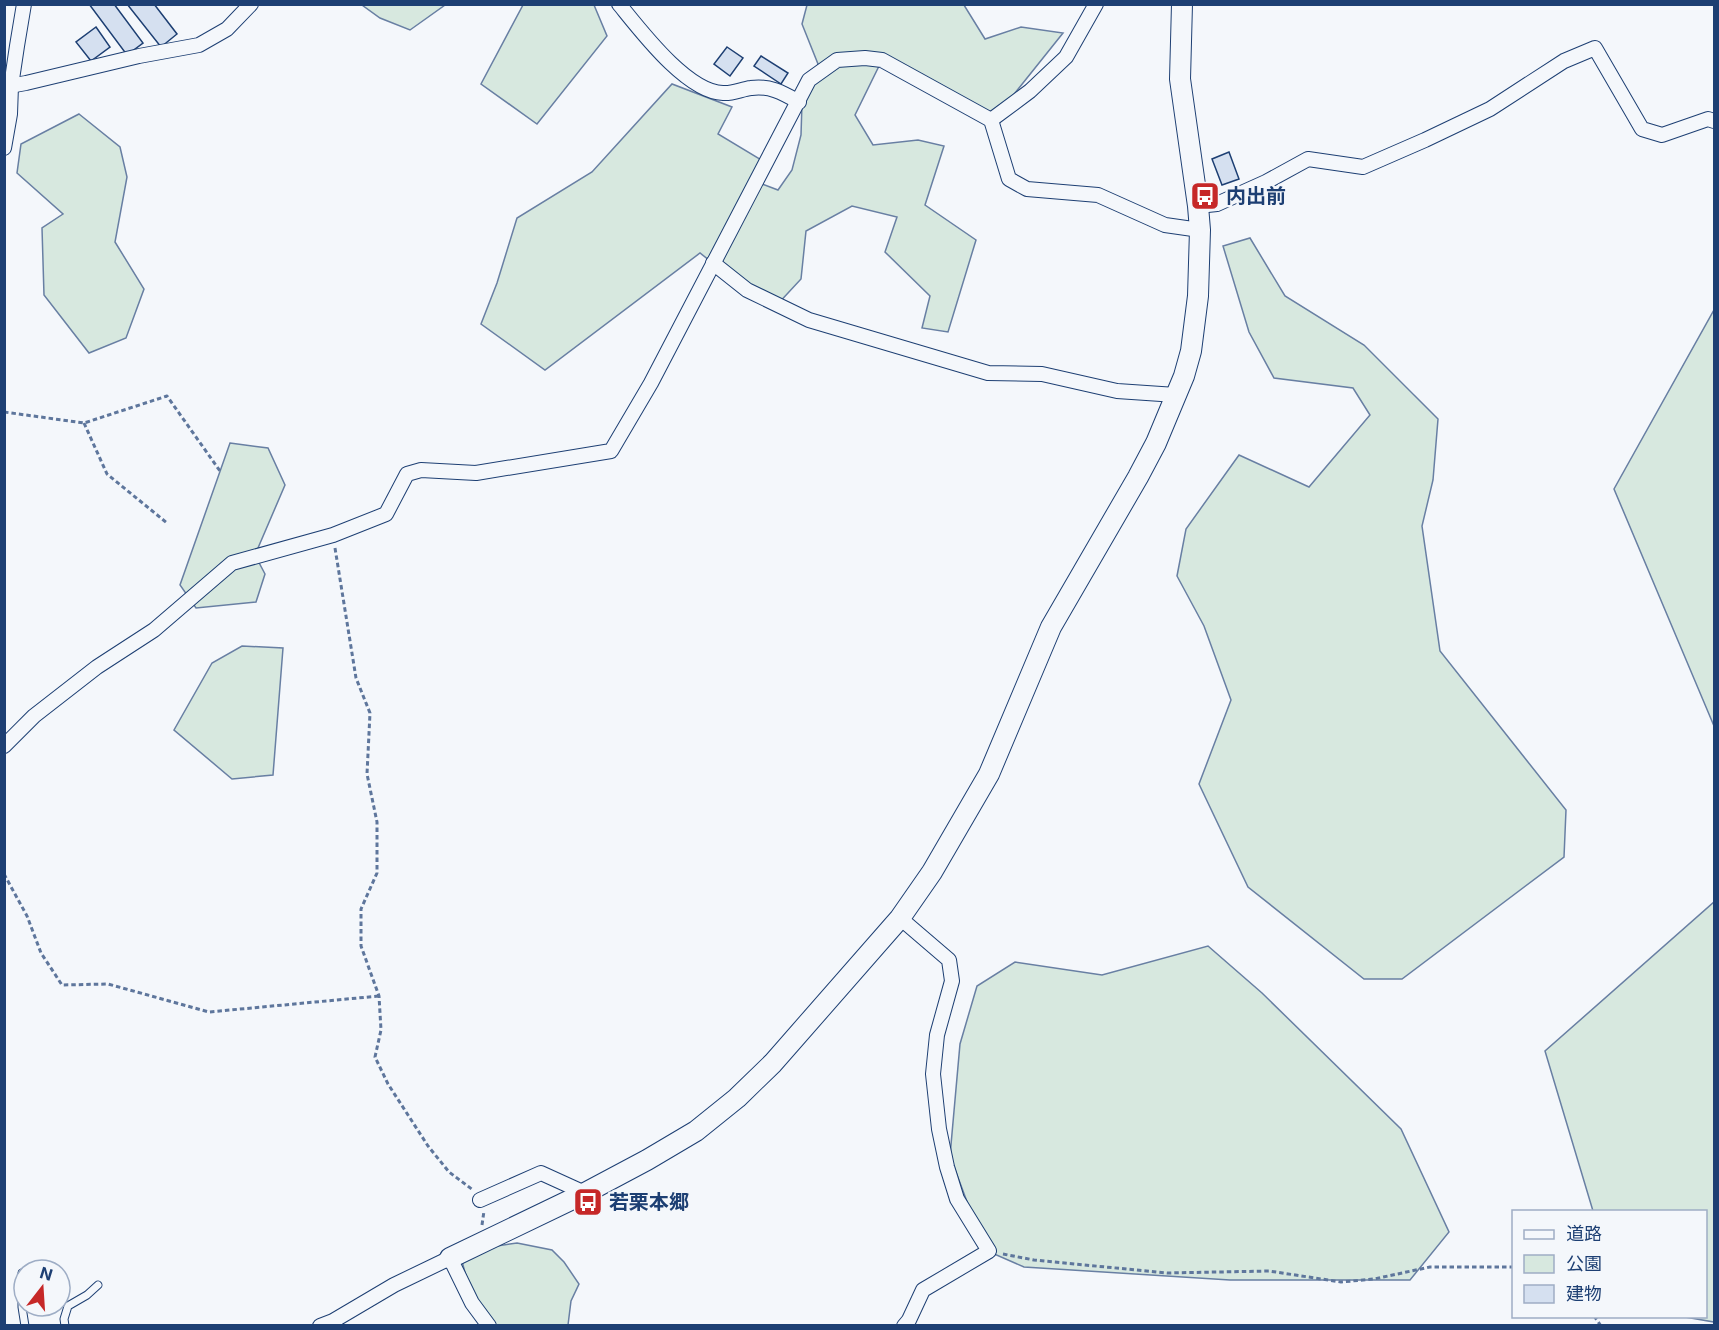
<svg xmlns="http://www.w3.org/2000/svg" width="1719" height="1330" font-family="Inter,'Noto Sans JP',sans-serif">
  <rect width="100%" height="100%" fill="#f4f7fb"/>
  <g fill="#d7e8df" stroke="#687fa3" stroke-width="1.5">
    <path d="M362,5H445L410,30L380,18Z"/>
    <path d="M523,5H594L607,36L537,124L481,84Z"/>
    <path d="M807,5H964L985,39L1021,27L1063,33L995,118L882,60L855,115L873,145L918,140L944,146L925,205L976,240L948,332L922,328L930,296L885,252L897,217L852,206L806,231L801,279L775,307L747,290L700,253L545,370L481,324L497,283L517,218L592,172L672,84L732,107L718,134L768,164L762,184L778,190L792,170L801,135L802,103L818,64L802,24Z"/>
    <path d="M79,114L120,147L127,177L115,242L144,289L126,338L89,353L44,295L42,228L63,214L17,173L21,144Z"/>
    <path d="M1250,238L1285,296L1364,345L1438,419L1433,480L1422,526L1440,651L1566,810L1564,857L1402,979H1364L1248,887L1199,784L1231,700L1204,626L1177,576L1186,529L1239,455L1309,487L1370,415L1353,388L1274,378L1249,332L1223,246Z"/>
    <path d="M1714,310V726L1614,489Z"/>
    <path d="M230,443L268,448L285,485L255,555L265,574L256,602L196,608L180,585Z"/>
    <path d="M242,646L283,648L273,775L232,779L174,730L212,663Z"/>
    <path d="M1714,902V1322L1685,1317L1706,1316V1212L1593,1211L1545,1051Z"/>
    <path d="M1208,946L1262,993L1401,1129L1449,1232L1410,1280H1230L1024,1267L985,1250L950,1156L960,1044L977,986L1015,962L1102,975Z"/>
    <path d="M517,1243L552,1250L564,1262L579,1284L571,1301L568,1325L498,1326C478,1316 467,1282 462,1261L497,1246Z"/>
  </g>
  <g fill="#d5e0f0" stroke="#1d3f73" stroke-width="1.5">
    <path d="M89,4H114L143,43L127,55Z"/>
    <path d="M127,4H154L177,34L161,47Z"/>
    <path d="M96,27L110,47L91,61L76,42Z"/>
    <path d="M727,47L743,58L730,76L714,64Z"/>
    <path d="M761,56L788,73L781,84L754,66Z"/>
    <path d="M1229,152L1239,179L1222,185L1212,159Z"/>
  </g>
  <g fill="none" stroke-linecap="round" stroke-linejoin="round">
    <g stroke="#1d3f73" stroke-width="9">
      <g id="lane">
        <path d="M22,1273V1307L25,1326"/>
        <path d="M65,1326L64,1319L68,1306L87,1295L98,1285"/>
      </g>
    </g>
    <g stroke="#1d3f73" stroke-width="16">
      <g id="street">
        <path d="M619,4C641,31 687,92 723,93C732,94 742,89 751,88C769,85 783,93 799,102"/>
        <path d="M4,87L26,83L139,56L199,45L227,29L251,4"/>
        <path d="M991,120L1030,91L1066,57L1096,4"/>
        <path d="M4,148L10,114L11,86L17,46L24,4"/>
        <path d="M1198,206L1217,204L1266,182L1308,159L1363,167L1425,140L1490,109L1564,61L1595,48L1642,129L1662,135L1708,119L1714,121"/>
        <path d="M713,263L747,290L809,320L988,373L1042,374L1117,391L1176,395"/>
        <path d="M4,746L34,716L97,667L154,630L232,563L333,535L386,514L407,474L421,470L476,473L611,451L651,383L809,80L837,60L865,58L882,60L991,120L1009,179L1027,189L1098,195L1165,225L1200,230"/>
        <path d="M900,918L949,960L952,981L937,1035L933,1074L939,1129L947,1167L957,1199L989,1251L923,1290L909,1320L904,1326"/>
        <path d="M480,1200L541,1173L585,1193"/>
        <path d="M320,1326L333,1321L394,1285L450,1258L472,1303L489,1326"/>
      </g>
    </g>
    <g stroke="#1d3f73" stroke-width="22">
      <path id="secondary" d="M450,1258L585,1193L647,1160L696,1131L737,1098L773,1063L900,918L932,872L989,774L1051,627L1138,477L1156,443L1184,376L1191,351L1198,296L1200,230L1198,206L1180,79L1182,4"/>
    </g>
    <g stroke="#5e769c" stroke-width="3" stroke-dasharray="4.5 3" stroke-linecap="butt">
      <path d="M4,412L84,423L167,396L220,471"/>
      <path d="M84,423L107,474L167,523"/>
      <path d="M335,548L356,678L370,713L367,774L377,822V873L361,909V946L379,996L381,1030L375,1057L388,1084L428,1146L449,1172L473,1190"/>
      <path d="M4,874L27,916L41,953L62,985L108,984L209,1012L379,996"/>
      <path d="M482,1225L484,1211"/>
      <path d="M1003,1254L1034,1260L1167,1273L1269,1271L1341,1282L1374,1279L1430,1267H1514"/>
      <path d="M1594,1316L1601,1326"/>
    </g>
    <use href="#lane" stroke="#f4f7fb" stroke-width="7"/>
    <use href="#street" stroke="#f4f7fb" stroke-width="14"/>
    <use href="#secondary" stroke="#f4f7fb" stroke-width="20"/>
  </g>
  <defs>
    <g id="bus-square" transform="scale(1.5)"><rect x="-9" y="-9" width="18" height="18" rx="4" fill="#c62828" stroke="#f4f7fb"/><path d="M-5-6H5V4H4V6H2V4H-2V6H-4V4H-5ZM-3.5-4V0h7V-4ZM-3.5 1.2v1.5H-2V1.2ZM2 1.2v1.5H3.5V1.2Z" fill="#fff"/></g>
  </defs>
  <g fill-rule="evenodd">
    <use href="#bus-square" x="1205" y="196"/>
    <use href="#bus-square" x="588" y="1202"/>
  </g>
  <g text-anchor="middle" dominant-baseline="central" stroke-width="4.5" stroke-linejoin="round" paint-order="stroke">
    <g font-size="20" font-weight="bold" fill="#1d3f73" stroke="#f4f7fb" text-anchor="start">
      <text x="1226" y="196">内出前</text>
      <text x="609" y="1202">若栗本郷</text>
    </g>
  </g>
  <rect width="1719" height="1330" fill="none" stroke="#1d3f73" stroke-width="12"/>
  <rect x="1512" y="1210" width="195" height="108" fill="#f4f7fb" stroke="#9eadc5" stroke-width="1.5"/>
  <rect x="1524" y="1230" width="30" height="9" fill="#f4f7fb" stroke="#9eadc5" stroke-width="1.5"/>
  <text x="1566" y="1240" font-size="18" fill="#1d3f73">道路</text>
  <rect x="1524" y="1255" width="30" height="18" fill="#d7e8df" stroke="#9eadc5" stroke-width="1.5"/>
  <text x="1566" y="1270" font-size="18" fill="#1d3f73">公園</text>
  <rect x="1524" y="1285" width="30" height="18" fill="#d5e0f0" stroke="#9eadc5" stroke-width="1.5"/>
  <text x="1566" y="1300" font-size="18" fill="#1d3f73">建物</text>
  <g transform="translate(42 1288) rotate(17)"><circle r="28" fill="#f4f7fb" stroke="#9eadc5" stroke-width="1.5"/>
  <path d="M0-4.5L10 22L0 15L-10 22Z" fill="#c62828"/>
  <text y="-9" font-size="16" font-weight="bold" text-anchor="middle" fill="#1d3f73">N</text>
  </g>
</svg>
